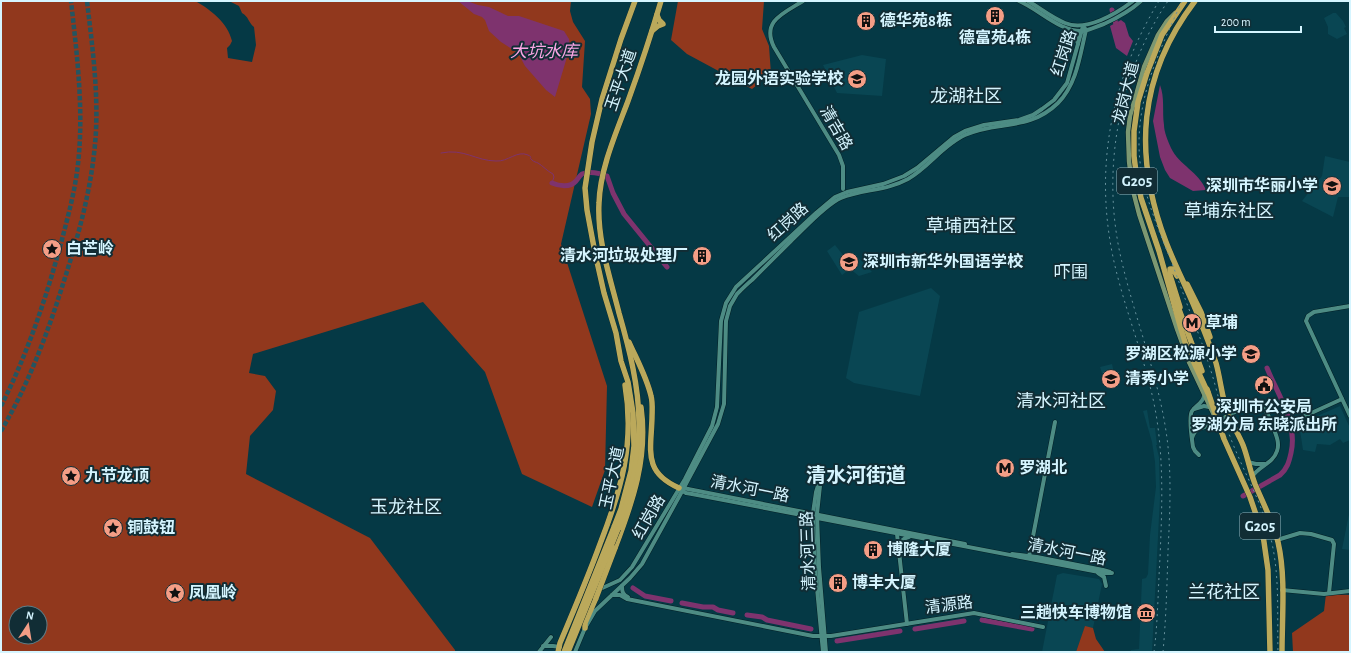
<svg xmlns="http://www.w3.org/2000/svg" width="1351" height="653" font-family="'Alegreya Sans','Noto Sans SC',sans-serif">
  <rect width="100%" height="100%" fill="#053945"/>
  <g fill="#094653">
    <path d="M1333,13H1336L1343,21L1346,27L1344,28L1347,34L1337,39L1328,34V27L1324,18Z"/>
    <path d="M862,55L886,59L882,96L837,93L823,65Z"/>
    <path d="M1325,156L1350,162V197H1338L1333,217L1302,201L1322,176Z"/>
    <path d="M835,245L843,255L847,256L853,252L872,272L859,276L850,269L842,275L827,251Z"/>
    <path d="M931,288L940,296L920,396L854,383L846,378L859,312Z"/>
    <path d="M1112,364L1117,386L1113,388L1102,373L1100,367Z"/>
    <path d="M1340,406L1350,428V440L1343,443L1340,439L1330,445L1317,444L1315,452L1303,450L1299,424Z"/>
    <path d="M1147,410L1150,428H1155L1157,445H1156L1159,457L1160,498L1152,652H1131V650L1139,649L1142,579L1146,578L1148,574L1150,535L1156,487L1155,462L1152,442L1143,411Z"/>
    <path d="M1350,509V550L1342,549Z"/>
    <path d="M1063,573L1099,579L1102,584L1093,628L1085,627L1076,652H1042L1057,575Z"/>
  </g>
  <g fill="#91381d" fill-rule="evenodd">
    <path d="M1,1H195C210,9 228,23 232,41L230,45L227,48L228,58L252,62L256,45L254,27C248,22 249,17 242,13L239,6L229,1H571L570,11L573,22L585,41L582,87L590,99L591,114L561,244L607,386L605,470L592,507L522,474L485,372L423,302L253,354L249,373L265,376L276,391L273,410L250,436L246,474L370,538L455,650V652H1ZM16,613H40V637H16Z"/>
    <path d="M678,1H764L762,29L769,46L771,74L752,89L687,54L671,40Z"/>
    <path d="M1326,594L1350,595V652H1293L1292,633L1324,611Z"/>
    <path d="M1085,626L1093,628L1096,639L1105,652H1076Z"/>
  </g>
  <g fill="#7e336e">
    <path d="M458,1H467L478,5L489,7L508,16H519L564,31L569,39L570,47L555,97L546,90L525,66L518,53L501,42L489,31L485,20L482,17L474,14Z"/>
    <path d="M1121,20L1125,23L1129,36L1133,41L1127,56L1116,48L1110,26Z"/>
    <path d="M1160,85C1165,98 1162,111 1164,125C1164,132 1168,141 1171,148C1179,165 1199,172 1206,190L1193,191L1170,178L1165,170L1160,157L1153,121Z"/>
  </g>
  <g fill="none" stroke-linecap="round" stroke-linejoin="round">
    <path stroke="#7e336e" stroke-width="1" d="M441,153C464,148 476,161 496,161C508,162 517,150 528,155C534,158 528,157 532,160C534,162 536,162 538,163C543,166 547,171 553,174L554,177L552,183"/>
    <g stroke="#7e336e" stroke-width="5">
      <path d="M1112,10L1117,28"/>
      <path d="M552,183C559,186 570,188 576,181C578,179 579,176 582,174C589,171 600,173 607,176L613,193L624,214L667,267"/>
      <path d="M1243,496L1280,475C1287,469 1289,462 1291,453C1298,423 1278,395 1267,368"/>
      <path d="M633,588L645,596L671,601"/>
      <path d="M682,603L703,607H713L718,610L733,613"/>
      <path d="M747,615L762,617L767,620L811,629"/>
      <path d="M982,620L1032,629"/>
      <path d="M915,629L964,621"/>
      <path d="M837,641L900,631"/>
    </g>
    <g stroke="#245561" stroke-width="4.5" stroke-dasharray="4.5 2" stroke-linecap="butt">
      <path d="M1,406C27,355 45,301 60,247C67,220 75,192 78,164C84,110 77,55 71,1"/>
      <path d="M1,431C28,385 47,335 63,284C79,234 93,184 96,131C98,87 92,44 87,1"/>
    </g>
    <g stroke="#031f25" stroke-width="5">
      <g id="secondary">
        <path d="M803,1C784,13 761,21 774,47L839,155L843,166V189"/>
        <path d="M1019,1C1040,10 1060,32 1083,31C1090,30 1097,26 1104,24C1117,18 1130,11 1141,1"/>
        <path d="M1028,1C1040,8 1052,18 1065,23C1086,32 1116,14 1133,1"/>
        <path d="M1066,29L1076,37L1078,44"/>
        <path d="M1350,306L1314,312L1308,316L1306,321L1350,416"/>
        <path d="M1194,409L1204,406L1209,407"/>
        <path d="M1274,430L1342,399"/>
        <path d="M1192,438C1193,435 1194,432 1197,430C1201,427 1206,427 1211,425C1221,420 1248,402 1259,405C1267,407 1270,421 1273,427C1276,435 1280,443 1277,451C1273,464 1258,466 1252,477"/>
        <path d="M1199,455L1195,451L1193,447C1192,439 1188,417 1192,411C1196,405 1203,403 1204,396"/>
        <path d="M1248,462L1256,464H1265"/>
        <path d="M820,479L816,492L813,513L815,567L823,652"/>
        <path d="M820,486L817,514L819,567L826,652"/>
        <path d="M683,488L965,544"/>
        <path d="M681,490L686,493L692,494L1104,573H1112"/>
        <path d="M897,534L907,624"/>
        <path d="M1277,540L1300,533L1311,534L1332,540L1334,544L1329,593"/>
        <path d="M899,547C901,541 903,538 909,537"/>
        <path d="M1012,554L1037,557L1103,570L1110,572"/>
        <path d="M1029,557L1055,422"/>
        <path d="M1098,573L1104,577L1106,586"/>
        <path d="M622,586C622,592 623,595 628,597"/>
        <path d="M598,590L620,580L632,567L685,479L712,426L717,407L721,321L726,303L736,287L816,213L835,197L847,192L883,184L904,176L917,168L954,137L965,131L984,125L1019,120L1033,115L1042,109L1054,100L1067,83L1083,26"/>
        <path d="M1282,590L1324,594L1350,591"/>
        <path d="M612,595H620L627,599L813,636H831L974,613L1043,627"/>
        <path d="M543,646H553L560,647"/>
        <path d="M539,652L551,637"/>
        <path d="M575,652L585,628L595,611L630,578L642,564L680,495L718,424L724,404L726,321L730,306L737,294C742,289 747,284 752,280C765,267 778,254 791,241C804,229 825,205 841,198C863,189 886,191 908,179C929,167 943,145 965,135C998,120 1028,132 1058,103C1077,84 1080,55 1086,30L1083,26"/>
      </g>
    </g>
    <g stroke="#031f25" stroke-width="5.5">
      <path id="primary" d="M1175,13L1167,21L1158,35L1144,67L1130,116L1128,132L1129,161L1132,187L1139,214L1177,329L1189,362L1214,415"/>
    </g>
    <g stroke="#031f25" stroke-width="6">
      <g id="highway">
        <path d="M1185,1L1162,35L1147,73L1138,102L1134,131V156L1136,172L1141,198L1159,251L1181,329L1186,345L1208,393"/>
        <path d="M1195,1C1138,76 1133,155 1166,242C1176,268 1189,292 1199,318C1205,333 1211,348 1216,363C1221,381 1222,400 1229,417C1233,426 1239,435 1243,445C1248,458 1250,471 1255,484C1263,503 1273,522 1278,542C1286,577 1282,616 1282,652"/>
        <path d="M652,31L658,26L663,24L659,20L657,15"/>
        <path d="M1177,276L1173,269H1170V275L1180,307"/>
        <path d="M1187,284L1201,312L1210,337"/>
        <path d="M1177,304L1202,371"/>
        <path d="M629,342C637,360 647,378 651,396C653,403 652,411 652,418C651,451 643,472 679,488"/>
        <path d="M1207,389L1224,439L1250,497L1263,535L1268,570L1270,652"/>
        <path d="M614,527L621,509L631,471L634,446L633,413L628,382L621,361L616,333L604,293L595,253L587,210L585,188L592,142L602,99L621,39L635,1"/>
        <path d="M618,529C631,495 639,459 639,423C639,386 629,348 619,313C610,277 597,240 599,203C600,169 616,133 628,101C640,68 651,35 661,1"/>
        <path d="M615,548C633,501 648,458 641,407"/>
        <path d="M585,628V623L596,598"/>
        <path d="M558,652L560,643C574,610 588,577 600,544C621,490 635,444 625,385"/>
      </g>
    </g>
    <use href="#secondary" stroke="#4d8c84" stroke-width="4"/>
    <use href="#primary" stroke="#7c9872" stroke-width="4.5"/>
    <use href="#highway" stroke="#bba95b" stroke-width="5.5"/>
    <g stroke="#67929d" stroke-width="1" stroke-dasharray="2 4" stroke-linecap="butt">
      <path d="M1182,1C1161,48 1139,91 1139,144C1139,180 1152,213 1165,246C1173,265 1180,285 1187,304C1195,325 1204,347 1210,368C1217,389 1221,411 1228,431C1241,468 1262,501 1271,539C1280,576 1277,615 1278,652"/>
      <path d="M1154,652C1158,621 1158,589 1160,558C1162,510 1164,462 1156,414C1148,368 1130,324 1118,278C1092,181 1107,86 1159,1"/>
      <path d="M1163,652C1166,619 1167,585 1168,551C1170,511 1172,470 1166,431C1157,372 1134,316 1121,258C1101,171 1118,75 1168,1"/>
    </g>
    <g stroke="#031f25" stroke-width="6" stroke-linecap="butt">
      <g id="highway-bridge">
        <path d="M596,598L615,548"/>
        <path d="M564,652L614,527"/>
        <path d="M568,652L618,529"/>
      </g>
    </g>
    <use href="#highway-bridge" stroke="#bba95b" stroke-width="5.5"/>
  </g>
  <defs>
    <g id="building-disc" transform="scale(1)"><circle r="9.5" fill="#f49e86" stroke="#112d35"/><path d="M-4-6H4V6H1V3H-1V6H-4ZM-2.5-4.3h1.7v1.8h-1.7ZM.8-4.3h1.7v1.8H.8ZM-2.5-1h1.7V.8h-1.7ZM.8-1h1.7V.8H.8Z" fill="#111"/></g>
    <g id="school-disc" transform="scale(1)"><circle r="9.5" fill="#f49e86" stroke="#112d35"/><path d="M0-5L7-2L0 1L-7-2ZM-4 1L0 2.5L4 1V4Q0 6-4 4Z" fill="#111"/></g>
    <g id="sight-disc" transform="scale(1)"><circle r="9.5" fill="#f49e86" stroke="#112d35"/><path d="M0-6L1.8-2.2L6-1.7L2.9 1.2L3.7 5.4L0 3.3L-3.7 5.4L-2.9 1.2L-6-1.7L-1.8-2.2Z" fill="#111"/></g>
    <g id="metro-disc" transform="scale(1)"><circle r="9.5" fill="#f49e86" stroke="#112d35"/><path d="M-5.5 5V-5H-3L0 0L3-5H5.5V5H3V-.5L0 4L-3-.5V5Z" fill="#111"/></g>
    <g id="civic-disc" transform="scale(1)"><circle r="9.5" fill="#f49e86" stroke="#112d35"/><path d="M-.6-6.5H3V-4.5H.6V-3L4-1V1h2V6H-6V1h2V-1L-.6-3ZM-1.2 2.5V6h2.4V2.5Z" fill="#111"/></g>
    <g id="museum-disc" transform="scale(1)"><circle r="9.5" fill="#f49e86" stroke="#112d35"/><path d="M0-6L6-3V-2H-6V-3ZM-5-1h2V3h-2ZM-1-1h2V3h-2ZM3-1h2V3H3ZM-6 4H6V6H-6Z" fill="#111"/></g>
  </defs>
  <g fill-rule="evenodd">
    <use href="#building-disc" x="995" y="16"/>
    <use href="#building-disc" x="866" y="21"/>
    <use href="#school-disc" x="857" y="79"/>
    <use href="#school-disc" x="1332" y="186"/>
    <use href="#sight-disc" x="52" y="249"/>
    <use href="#building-disc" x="702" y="256"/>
    <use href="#school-disc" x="849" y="262"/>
    <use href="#metro-disc" x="1192" y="323"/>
    <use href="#school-disc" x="1251" y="354"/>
    <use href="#school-disc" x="1111" y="379"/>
    <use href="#civic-disc" x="1264" y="385"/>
    <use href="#metro-disc" x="1005" y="468"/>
    <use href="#sight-disc" x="71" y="476"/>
    <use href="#sight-disc" x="113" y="528"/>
    <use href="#building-disc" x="873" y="550"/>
    <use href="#building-disc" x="838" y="583"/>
    <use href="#sight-disc" x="175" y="593"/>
    <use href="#museum-disc" x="1146" y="613"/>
  </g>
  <g text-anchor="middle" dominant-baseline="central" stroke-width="4" stroke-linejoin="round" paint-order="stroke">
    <g fill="#112d35" stroke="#9ab9c2" stroke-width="1">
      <rect x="1117" y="168" width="40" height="26" rx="3"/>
      <rect x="1240" y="513" width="40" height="26" rx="3"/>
    </g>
    <g font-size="15" font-weight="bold" fill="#d5f5ff">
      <text x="1137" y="181">G205</text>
      <text x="1260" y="526">G205</text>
    </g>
    <g font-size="16" font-weight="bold" fill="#d5f5ff" stroke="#112d35" text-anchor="start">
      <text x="880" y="21">德华苑8栋</text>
      <text x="995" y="38" text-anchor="middle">德富苑4栋</text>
      <text x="843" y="79" text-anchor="end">龙园外语实验学校</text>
      <text x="1318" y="186" text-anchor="end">深圳市华丽小学</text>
      <text x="66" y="249">白芒岭</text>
      <text x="688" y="256" text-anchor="end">清水河垃圾处理厂</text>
      <text x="863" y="262">深圳市新华外国语学校</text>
      <text x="1206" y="323">草埔</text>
      <text x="1237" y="354" text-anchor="end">罗湖区松源小学</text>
      <text x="1125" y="379">清秀小学</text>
      <text x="1264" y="407" text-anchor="middle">深圳市公安局<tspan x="1264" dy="18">罗湖分局 东晓派出所</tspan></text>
      <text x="1019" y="468">罗湖北</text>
      <text x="85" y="476">九节龙顶</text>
      <text x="127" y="528">铜鼓钮</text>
      <text x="887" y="550">博隆大厦</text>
      <text x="852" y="583">博丰大厦</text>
      <text x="189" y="593">凤凰岭</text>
      <text x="1132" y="613" text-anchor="end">三趟快车博物馆</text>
    </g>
    <g font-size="16" fill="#d5f5ff" stroke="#112d35">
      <text transform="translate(1064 53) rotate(-72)">红岗路</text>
      <text transform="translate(621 80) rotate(-71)">玉平大道</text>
      <text transform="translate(1126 93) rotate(-76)">龙岗大道</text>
      <text transform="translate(836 128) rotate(60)">清吉路</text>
      <text transform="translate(788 222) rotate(-42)">红岗路</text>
      <text transform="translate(612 478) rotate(-78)">玉平大道</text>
      <text transform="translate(750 489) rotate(11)">清水河一路</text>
      <text transform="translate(649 517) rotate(-60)">红岗路</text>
      <text transform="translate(808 551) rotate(-92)">清水河三路</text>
      <text transform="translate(1067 552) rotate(11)">清水河一路</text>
      <text transform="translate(949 605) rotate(-7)">清源路</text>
    </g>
    <g font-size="17" font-style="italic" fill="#faa5e4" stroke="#112d35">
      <text x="544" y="51">大坑水库</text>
    </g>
    <g font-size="17" fill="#d5f5ff" stroke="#112d35">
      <text x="1071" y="272">吓围</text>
    </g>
    <g font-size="18" fill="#d5f5ff" stroke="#112d35">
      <text x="966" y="97">龙湖社区</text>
      <text x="1229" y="212">草埔东社区</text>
      <text x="971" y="227">草埔西社区</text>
      <text x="1061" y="402">清水河社区</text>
      <text x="406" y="508">玉龙社区</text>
      <text x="1224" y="593">兰花社区</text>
    </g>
    <g font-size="20" font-weight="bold" fill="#d5f5ff" stroke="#112d35">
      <text x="856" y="476">清水河街道</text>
    </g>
  </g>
  <rect width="1351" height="653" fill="none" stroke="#d5f5ff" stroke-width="4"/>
  <g transform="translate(28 625) rotate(12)"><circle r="19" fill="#112d35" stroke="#5f7d86"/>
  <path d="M0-3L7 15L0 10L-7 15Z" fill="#f49e86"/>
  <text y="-6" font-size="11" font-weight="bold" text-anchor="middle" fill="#d5f5ff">N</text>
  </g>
  <path d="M1215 26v6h86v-6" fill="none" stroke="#d5f5ff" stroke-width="2"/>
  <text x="1221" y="26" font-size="12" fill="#d5f5ff" stroke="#112d35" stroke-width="3" paint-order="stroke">200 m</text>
</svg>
